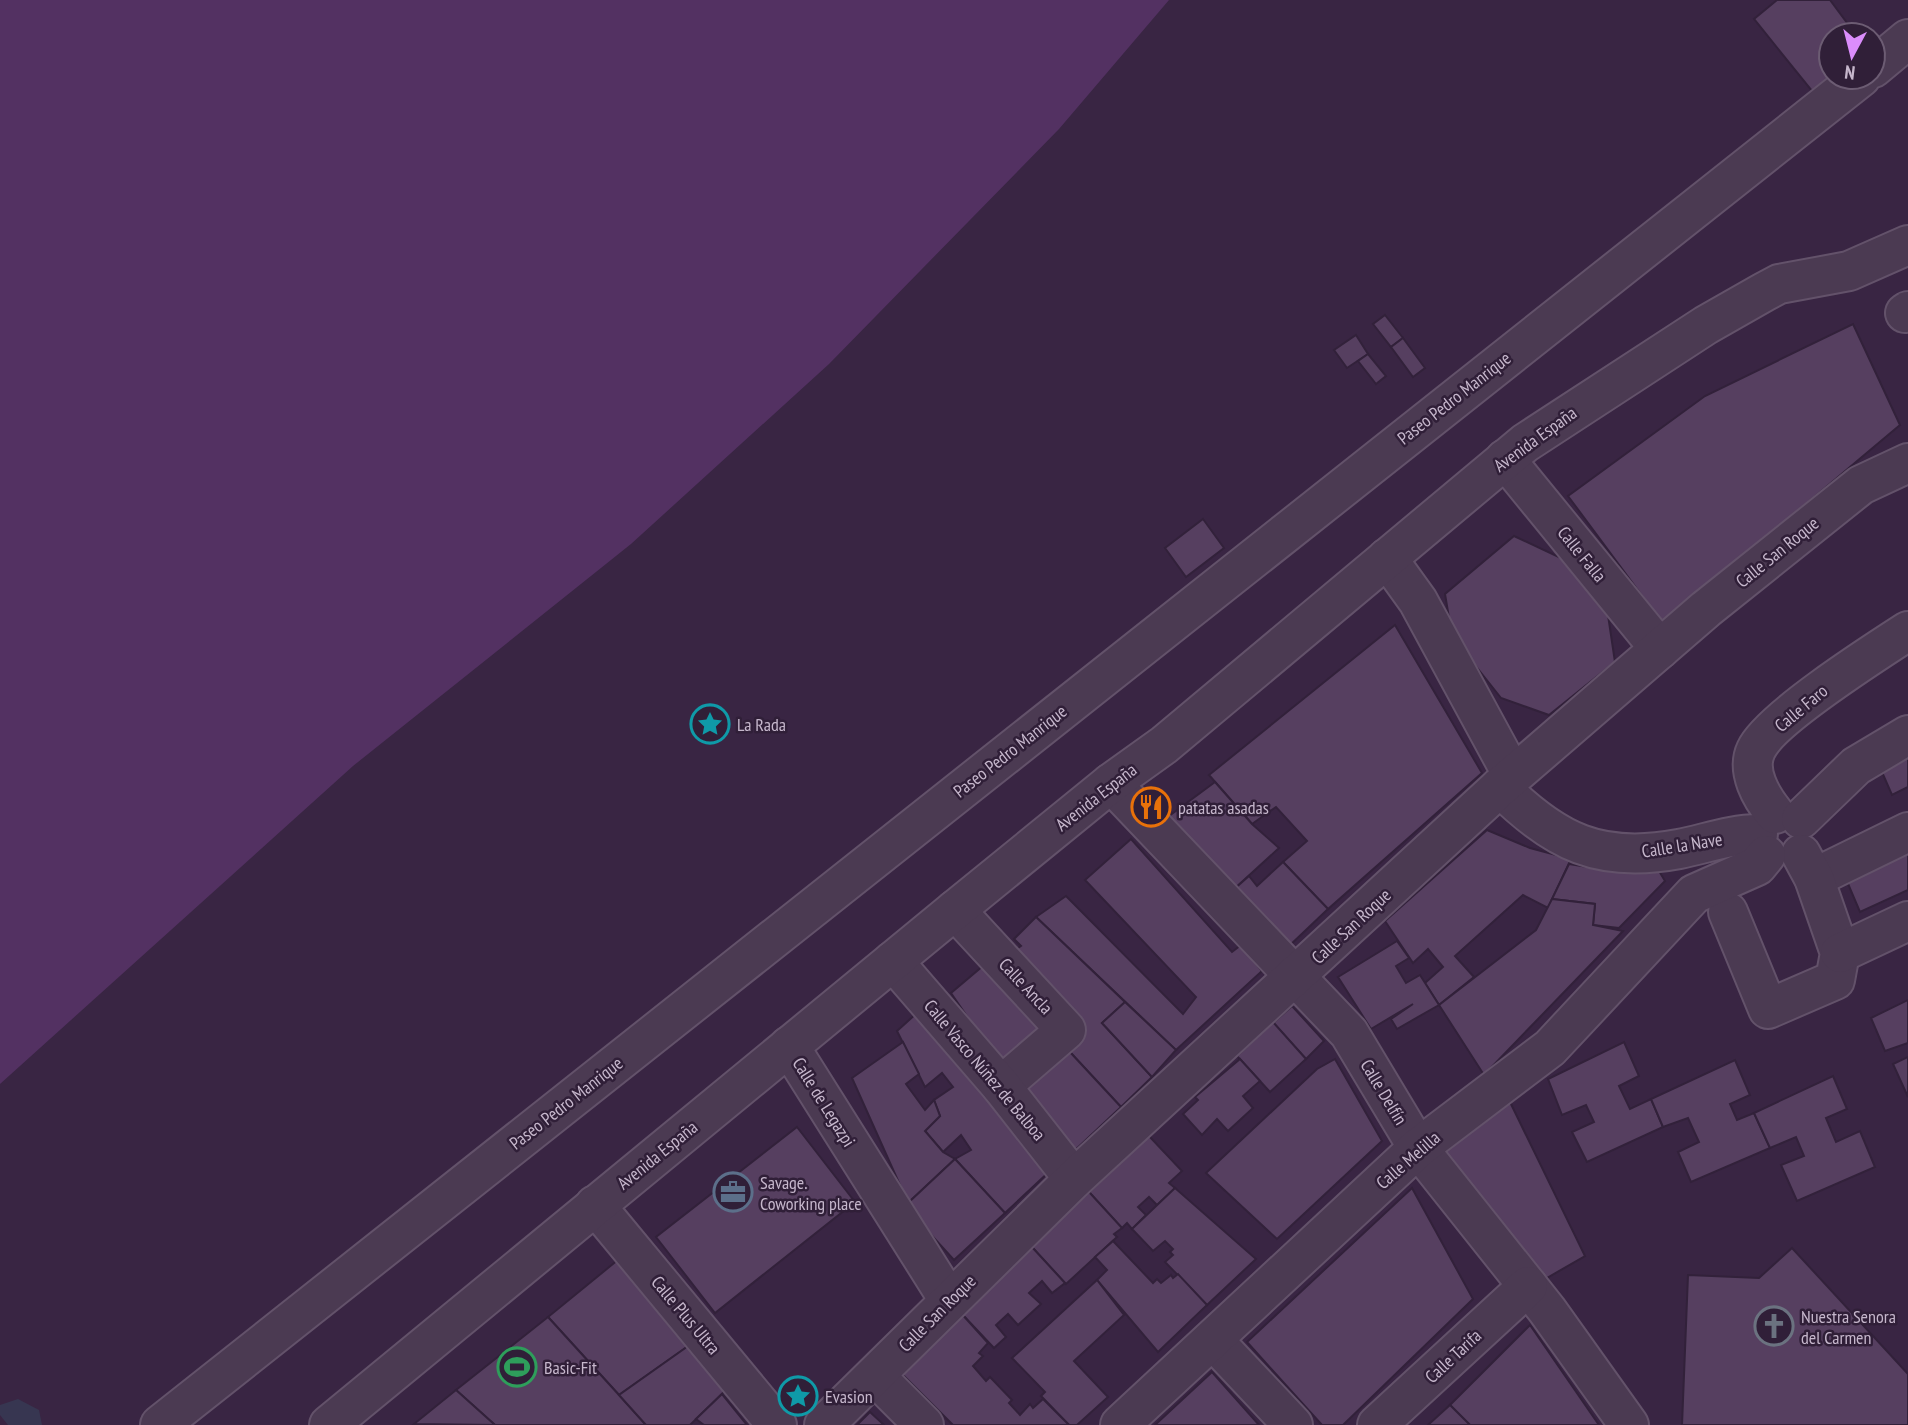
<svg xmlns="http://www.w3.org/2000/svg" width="1908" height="1425" font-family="'PT Sans Narrow',sans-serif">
  <rect width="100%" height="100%" fill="#392543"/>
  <path fill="#373651" d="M18,1399L39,1410L42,1425H8L0,1415V1405Z"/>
  <path fill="#533162" d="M0,0H1169L1059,129L829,364L631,544L353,766L0,1084Z"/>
  <g fill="#563f60" stroke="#32213a" stroke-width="2">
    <path d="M1777,0H1830L1856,35H1831V77L1812,91L1754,19Z"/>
    <path d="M1385,315L1403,338L1391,347L1373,324Z"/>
    <path d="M1853,324L1900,425L1663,624L1568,496L1705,396Z"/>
    <path d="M1356,335L1368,354L1347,368L1334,350Z"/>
    <path d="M1403,338L1425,368L1413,377L1391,347Z"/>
    <path d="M1368,354L1386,376L1376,384L1358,361Z"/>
    <path d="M1203,519L1224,548L1186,577L1165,548Z"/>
    <path d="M1514,536L1561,558L1608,615L1615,662L1549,715L1501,698L1452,636L1445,594Z"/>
    <path d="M1395,625L1482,773L1328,909L1283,862L1307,841L1276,807L1252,824L1209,775Z"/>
    <path d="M1908,749V787L1892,795L1878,763Z"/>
    <path d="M1215,782L1252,824L1279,848L1232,891L1165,819Z"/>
    <path d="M1487,830L1530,848L1571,859L1548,908L1523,895L1455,956L1474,977L1439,1005L1425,983L1443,967L1428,949L1413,963L1385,921Z"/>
    <path d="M1131,839L1232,952L1241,945L1262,971L1176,1050L1036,917L1066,896L1183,1014L1196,997L1085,880Z"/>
    <path d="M1908,842V890L1860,912L1843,872Z"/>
    <path d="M1283,862L1328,909L1287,948L1232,891L1249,876L1257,886Z"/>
    <path d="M1569,864L1619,872L1659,871L1665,881L1619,928L1593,925L1595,904L1552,899Z"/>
    <path d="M1552,899L1595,904L1593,925L1623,931L1484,1075L1439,1005L1536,930Z"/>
    <path d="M1036,917L1125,1002L1102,1023L1152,1077L1121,1107L1069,1051L1010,954L1021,946L1014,939Z"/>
    <path d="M1397,941L1409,958L1396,966L1406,983L1420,975L1439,1005L1397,1029L1391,1019L1413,1004L1371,1029L1338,977Z"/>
    <path d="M990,960L1052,1028L1001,1066L951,993Z"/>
    <path d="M1908,1000V1043L1885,1051L1871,1018Z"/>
    <path d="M1125,1002L1176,1050L1152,1077L1102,1023Z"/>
    <path d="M1292,1006L1324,1041L1306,1059L1273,1023Z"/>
    <path d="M918,1012L1052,1169L1005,1213L955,1159L971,1150L961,1135L943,1152L925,1131L940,1116L934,1100L953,1087L942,1073L925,1087L897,1031Z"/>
    <path d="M1273,1022L1306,1059L1270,1092L1237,1056Z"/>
    <path d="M903,1042L919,1074L906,1084L925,1110L934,1100L940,1116L925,1131L943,1152L955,1159L908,1203L852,1078Z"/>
    <path d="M1624,1042L1639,1076L1619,1086L1630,1109L1651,1099L1663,1127L1587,1162L1572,1132L1594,1122L1586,1105L1562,1115L1548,1079Z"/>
    <path d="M1069,1051L1121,1107L1072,1153L1016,1085Z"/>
    <path d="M1908,1057V1097L1893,1064Z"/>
    <path d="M1240,1059L1260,1081L1243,1096L1253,1108L1228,1131L1217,1119L1202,1135L1183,1114L1198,1100L1195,1097Z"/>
    <path d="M1335,1059L1382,1141L1277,1239L1206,1173L1317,1069Z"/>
    <path d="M1735,1060L1750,1095L1730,1104L1737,1120L1754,1113L1770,1148L1691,1182L1678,1152L1699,1142L1688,1118L1663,1127L1651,1099Z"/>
    <path d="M1833,1076L1847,1109L1826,1118L1836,1142L1860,1131L1875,1167L1797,1201L1781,1165L1804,1156L1796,1137L1770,1148L1754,1113Z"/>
    <path d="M1510,1102L1585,1256L1540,1282L1444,1152Z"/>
    <path d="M797,1127L855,1202L715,1313L656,1237Z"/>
    <path d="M1149,1136L1182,1171L1169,1183L1175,1188L1157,1205L1149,1197L1138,1207L1146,1215L1132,1229L1127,1223L1122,1228L1089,1192Z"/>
    <path d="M955,1159L1005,1213L954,1260L914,1216L908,1203Z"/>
    <path d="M1175,1188L1256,1259L1207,1305L1165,1262L1173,1255L1170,1252L1173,1249L1165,1241L1153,1251L1132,1229Z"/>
    <path d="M1412,1188L1473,1299L1343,1425H1322L1247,1342Z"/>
    <path d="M1089,1192L1122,1228L1114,1234L1117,1237L1066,1284L1031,1246Z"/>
    <path d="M1113,1241L1153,1283L1157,1279L1161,1283L1171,1275L1173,1278L1178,1274L1207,1305L1158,1352L1097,1280L1107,1270L1095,1257Z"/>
    <path d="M1031,1246L1065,1283L1052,1293L1042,1281L1029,1293L1041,1304L1018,1325L1008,1314L996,1325L1006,1337L994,1348L960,1312Z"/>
    <path d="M1792,1248L1908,1374V1425H1682L1688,1275L1759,1278Z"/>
    <path d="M619,1259L691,1344L619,1395L548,1317Z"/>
    <path d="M1097,1280L1124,1315L1074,1361L1108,1397L1077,1425H1069L1041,1396L1045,1392L1012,1358Z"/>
    <path d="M960,1312L988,1343L979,1353L983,1356L973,1366L986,1381L990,1377L1012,1400L1009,1403L1020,1415L1030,1404L1033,1408L1043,1399L1069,1425H953L900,1372Z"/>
    <path d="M548,1317L619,1395L646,1425H495L456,1390Z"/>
    <path d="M1530,1325L1599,1425H1470L1450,1405Z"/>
    <path d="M691,1344L730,1386L690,1425H646L619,1395Z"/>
    <path d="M1212,1372L1259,1425H1155Z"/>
    <path d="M456,1390L495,1425L414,1424Z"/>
    <path d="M722,1394L747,1425H704L696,1419Z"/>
    <path d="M1450,1405L1470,1425H1428Z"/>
    <path d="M870,1412L884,1425H857Z"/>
  </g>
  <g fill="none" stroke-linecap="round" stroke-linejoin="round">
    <g stroke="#63526a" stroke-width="42">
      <g id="minor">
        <path d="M1873,68L1908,39"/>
        <path d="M1905,313L1908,311"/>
        <path d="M1505,459L1660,649"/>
        <path d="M1387,558L1418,601L1513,776"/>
        <path d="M1111,783L1349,1033L1418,1148L1547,1310L1629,1425"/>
        <path d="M1500,787C1555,842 1600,864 1679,849C1705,844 1731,834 1758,834"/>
        <path d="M1775,814C1761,797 1746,771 1756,750C1769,720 1877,651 1908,631"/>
        <path d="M1801,819L1856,766L1908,735"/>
        <path d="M1814,878L1908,832"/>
        <path d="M955,910L1066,1030L1001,1086"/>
        <path d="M1728,912L1768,1009L1835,980L1840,953L1814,878L1801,854"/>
        <path d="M1840,953L1908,921"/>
        <path d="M893,961L1001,1086L1074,1179"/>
        <path d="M789,1046L949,1300"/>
        <path d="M595,1205L777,1425"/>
        <path d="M1213,1340L1293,1425"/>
        <path d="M875,1376L924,1425"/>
        <path d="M160,1425L1861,77"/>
        <path d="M329,1425L955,910L1111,783L1164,745L1525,443L1706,325L1764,292L1779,284L1849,271L1908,245"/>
        <path d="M824,1425L1074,1179L1500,787L1706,609L1861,485L1908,463"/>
        <path d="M1120,1425L1418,1148L1550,1048L1694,894L1757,866L1766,855"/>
        <path d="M1377,1425L1528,1286"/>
      </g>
    </g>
    <use href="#minor" stroke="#4b3a52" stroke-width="38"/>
  </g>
  <defs>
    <g id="sight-ring" transform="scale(2.0125)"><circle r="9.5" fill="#301f38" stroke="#0f9aa8" stroke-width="1.5"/><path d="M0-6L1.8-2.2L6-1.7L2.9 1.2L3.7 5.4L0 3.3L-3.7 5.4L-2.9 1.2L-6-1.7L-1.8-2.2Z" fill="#0f9aa8"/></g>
    <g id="restaurant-ring" transform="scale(2.0125)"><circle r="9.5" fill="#301f38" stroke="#e8710a" stroke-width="1.5"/><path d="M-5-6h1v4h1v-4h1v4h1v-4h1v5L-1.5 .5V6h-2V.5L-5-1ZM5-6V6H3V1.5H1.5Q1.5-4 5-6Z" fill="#e8710a"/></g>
    <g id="office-ring" transform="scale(2.0125)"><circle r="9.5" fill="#301f38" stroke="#5c6f8a" stroke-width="1.5"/><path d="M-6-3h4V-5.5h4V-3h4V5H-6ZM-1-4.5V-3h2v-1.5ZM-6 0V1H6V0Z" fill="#5c6f8a"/></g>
    <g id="church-ring" transform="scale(2.0125)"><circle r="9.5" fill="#301f38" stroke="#6b7280" stroke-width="1.5"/><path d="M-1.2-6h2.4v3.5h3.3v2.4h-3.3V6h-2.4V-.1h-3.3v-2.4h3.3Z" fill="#6b7280"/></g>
    <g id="stadium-ring" transform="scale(2.0125)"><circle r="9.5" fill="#301f38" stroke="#2e9e5b" stroke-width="1.5"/><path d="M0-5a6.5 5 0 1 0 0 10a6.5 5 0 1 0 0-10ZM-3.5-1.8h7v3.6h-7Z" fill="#2e9e5b"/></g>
  </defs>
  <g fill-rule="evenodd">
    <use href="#sight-ring" x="710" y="724"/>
    <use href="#restaurant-ring" x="1151" y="807"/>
    <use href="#office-ring" x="733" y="1192"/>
    <use href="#church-ring" x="1774" y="1326"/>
    <use href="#stadium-ring" x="517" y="1367"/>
    <use href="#sight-ring" x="798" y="1396"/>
  </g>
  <g text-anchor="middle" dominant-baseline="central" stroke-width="5" stroke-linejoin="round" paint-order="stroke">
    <g font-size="18" fill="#c6b7cc" stroke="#301f38">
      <text transform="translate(1454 398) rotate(-38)">Paseo Pedro Manrique</text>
      <text transform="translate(1535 439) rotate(-36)">Avenida España</text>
      <text transform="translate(1777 552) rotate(-39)">Calle San Roque</text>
      <text transform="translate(1582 554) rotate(51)">Calle Falla</text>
      <text transform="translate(1801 708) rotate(-40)">Calle Faro</text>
      <text transform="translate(1010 751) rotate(-38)">Paseo Pedro Manrique</text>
      <text transform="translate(1096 797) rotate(-38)">Avenida España</text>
      <text transform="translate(1682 845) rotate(-9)">Calle la Nave</text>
      <text transform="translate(1351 926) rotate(-43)">Calle San Roque</text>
      <text transform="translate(1026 986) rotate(47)">Calle Ancla</text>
      <text transform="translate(985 1070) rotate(50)">Calle Vasco Núñez de Balboa</text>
      <text transform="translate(1384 1092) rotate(59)">Calle Delfín</text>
      <text transform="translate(824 1102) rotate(58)">Calle de Legazpi</text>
      <text transform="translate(566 1103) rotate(-38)">Paseo Pedro Manrique</text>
      <text transform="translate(657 1155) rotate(-39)">Avenida España</text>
      <text transform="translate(1408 1160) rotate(-41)">Calle Melilla</text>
      <text transform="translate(937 1313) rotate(-45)">Calle San Roque</text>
      <text transform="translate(686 1315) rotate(50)">Calle Plus Ultra</text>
      <text transform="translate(1453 1356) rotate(-43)">Calle Tarifa</text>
    </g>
    <g font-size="18" fill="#c6b7cc" stroke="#301f38" text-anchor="start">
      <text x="737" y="724">La Rada</text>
      <text x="1178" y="807">patatas asadas</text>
      <text x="760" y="1182">Savage.<tspan x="760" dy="21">Coworking place</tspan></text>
      <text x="1801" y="1316">Nuestra Senora<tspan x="1801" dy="21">del Carmen</tspan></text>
      <text x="544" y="1367">Basic-Fit</text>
      <text x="825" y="1396">Evasion</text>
    </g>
  </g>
  <g transform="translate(1852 56) rotate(187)"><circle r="33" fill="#301f38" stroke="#6c5c73" stroke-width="2"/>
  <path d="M0-5L12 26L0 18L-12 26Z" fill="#db8dfc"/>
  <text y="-10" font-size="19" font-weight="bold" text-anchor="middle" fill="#c6b7cc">N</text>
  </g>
</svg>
